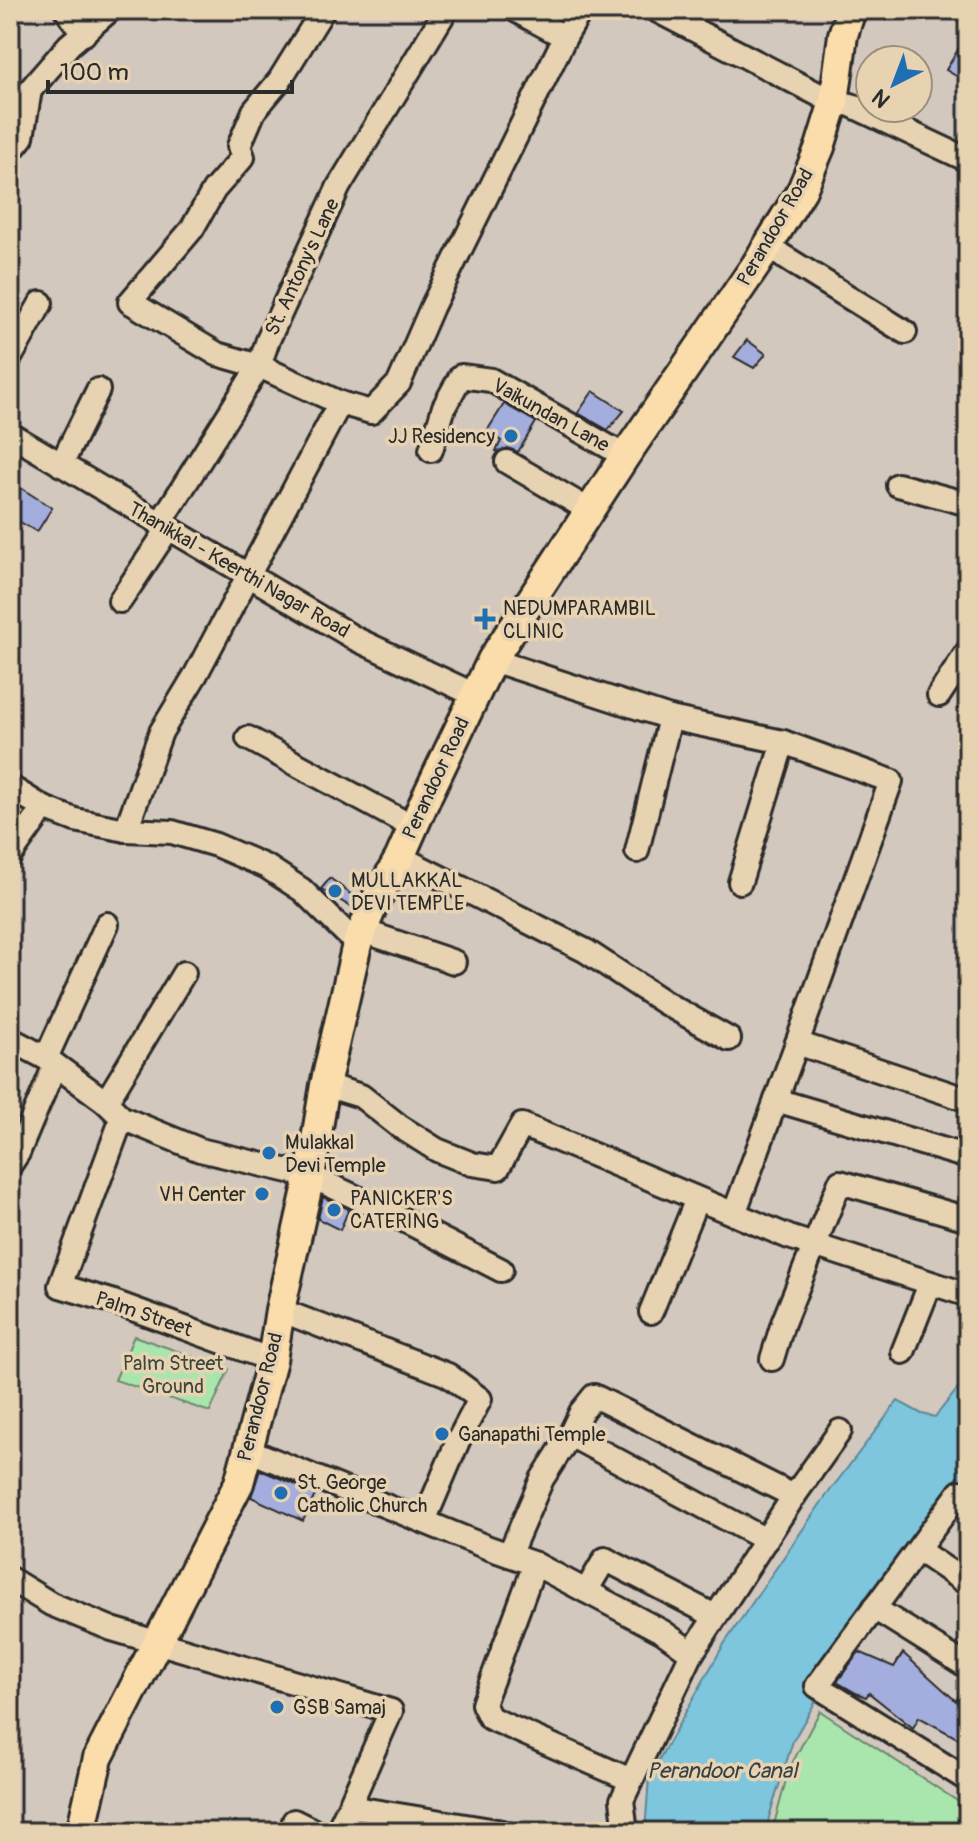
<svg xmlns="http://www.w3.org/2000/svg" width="978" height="1842" font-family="Pangolin,sans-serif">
  <rect width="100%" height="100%" fill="#d3c8be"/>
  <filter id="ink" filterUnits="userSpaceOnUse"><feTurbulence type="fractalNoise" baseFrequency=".0125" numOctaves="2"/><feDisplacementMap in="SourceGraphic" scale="16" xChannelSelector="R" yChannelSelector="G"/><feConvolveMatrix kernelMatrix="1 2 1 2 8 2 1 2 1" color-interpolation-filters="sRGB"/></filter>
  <g filter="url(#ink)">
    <g fill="#a9e6ad" stroke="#6a886c" stroke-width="2">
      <path d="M134,1336L229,1369L210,1412L115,1380Z"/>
      <path d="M820,1711L968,1808V1832H772L789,1769Z"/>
    </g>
    <path fill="#7ec5de" stroke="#5d8796" stroke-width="2" d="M968,1376V1492L840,1659L793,1741L769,1817L767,1832H645L649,1777L724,1644L823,1500L898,1401L922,1414L935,1417Z"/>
    <g fill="#a4aede" stroke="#2b2b2b" stroke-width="2">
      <path d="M968,33V83L946,70Z"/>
      <path d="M747,340L766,354L754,368L734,357Z"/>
      <path d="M593,391L624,411L608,430L578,413Z"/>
      <path d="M504,404L536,422L518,452L508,448L498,452L496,451L501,441L487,431Z"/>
      <path d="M10,481L52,508L37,532L10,516Z"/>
      <path d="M330,878L357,899L353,908L321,889Z"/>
      <path d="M323,1197L349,1209L340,1230L318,1219Z"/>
      <path d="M260,1470L316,1493L303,1521L251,1497Z"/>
      <path d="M859,1652L894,1667L903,1653L956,1701L959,1696L968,1702V1744L919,1717L913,1728L869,1693L866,1697L856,1693L837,1682Z"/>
    </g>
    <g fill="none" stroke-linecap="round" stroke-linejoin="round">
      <g stroke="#2b2b2b" stroke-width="28">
        <g id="minor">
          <path d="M66,10L84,34"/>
          <path d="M323,10L279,81L254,111L239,146L243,157L214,190L192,229L130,302L217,354L259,366L340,403L371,412L399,383L432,307L565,37"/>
          <path d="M515,10L565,37L581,10"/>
          <path d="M656,10L831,101L851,105L968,160"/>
          <path d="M10,152L22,137L30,90L69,45L110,10"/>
          <path d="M768,247L905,332"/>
          <path d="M10,358L41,303"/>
          <path d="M10,434L356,639L475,695"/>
          <path d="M431,450L444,407L461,376L491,380L625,456"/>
          <path d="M507,462L589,510"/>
          <path d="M61,465L98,390"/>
          <path d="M898,485L968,504"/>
          <path d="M160,524L259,366L268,340L339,186L446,10"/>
          <path d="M120,601L168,529"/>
          <path d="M492,660L670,718L783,742L891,781L797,1043L968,1100"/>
          <path d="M939,695L968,651"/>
          <path d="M248,738L413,827"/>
          <path d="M10,787L44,808L75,820L126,830L172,832L216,845L267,867L302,890L357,944"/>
          <path d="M126,830L161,732L196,674L340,403"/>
          <path d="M637,851L670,718"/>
          <path d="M10,856L44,808"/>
          <path d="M400,857L586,951L665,1003L729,1039"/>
          <path d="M740,882L783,742"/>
          <path d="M363,931L454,962"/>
          <path d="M10,1039L46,1058L106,1102L122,1118L200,1150L310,1176L392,1214L501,1270"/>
          <path d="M797,1043L776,1100L968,1157"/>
          <path d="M46,1058L107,924"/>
          <path d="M325,1085L361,1096L399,1126L437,1150L472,1164L498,1168L522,1125L789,1237L968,1295"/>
          <path d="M106,1102L184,973"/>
          <path d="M122,1118L60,1286L111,1301L272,1360"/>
          <path d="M10,1165L18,1153L55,1065"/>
          <path d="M734,1214L776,1100"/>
          <path d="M280,1310L448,1375L480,1399L458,1441L424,1521"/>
          <path d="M651,1312L697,1199"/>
          <path d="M903,1352L930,1284"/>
          <path d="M772,1359L783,1323L840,1182L968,1219"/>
          <path d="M570,1435L581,1412L594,1396L794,1496"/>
          <path d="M248,1450L489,1548L535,1564L663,1632L692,1653"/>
          <path d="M968,1496L960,1492L817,1686L968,1780"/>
          <path d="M918,1550L968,1584"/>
          <path d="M509,1555L542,1479L570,1435L766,1540"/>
          <path d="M535,1564L483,1704L490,1718L631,1780"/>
          <path d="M10,1579L51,1604L112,1629L391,1711L349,1807"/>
          <path d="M586,1591L605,1559L715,1616"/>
          <path d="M874,1608L968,1667"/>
          <path d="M294,1821L316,1832"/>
          <path d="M337,1832L349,1807L503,1832"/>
          <path d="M626,1832L622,1800L692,1653L794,1496L840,1431"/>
        </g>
      </g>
      <g stroke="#2b2b2b" stroke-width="34">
        <path id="major" d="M81,1832L98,1758L239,1483L272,1360L280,1310L310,1176L325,1085L357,944L373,905L400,857L427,796L492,660L625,456L756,265L802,190L820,147L834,102L843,35L851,10"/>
      </g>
      <use href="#minor" stroke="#e7d3b1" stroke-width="22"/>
      <use href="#major" stroke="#fbddab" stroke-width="28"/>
    </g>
  </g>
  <g fill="#1f6fb2" stroke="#e7d3b1" stroke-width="3">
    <circle cx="511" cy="436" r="8"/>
    <path d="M481 607h8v8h8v8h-8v8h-8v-8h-8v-8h8z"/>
    <circle cx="335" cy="891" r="8"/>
    <circle cx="269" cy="1153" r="8"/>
    <circle cx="262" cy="1194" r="8"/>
    <circle cx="334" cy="1210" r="8"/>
    <circle cx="442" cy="1434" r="8"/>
    <circle cx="281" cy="1493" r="8"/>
    <circle cx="277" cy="1707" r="8"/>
  </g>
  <g text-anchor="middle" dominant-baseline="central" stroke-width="7" stroke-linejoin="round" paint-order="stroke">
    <g font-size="20" fill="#2b2b2b" stroke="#e7d3b1">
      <text transform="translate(775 227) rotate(-60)">Perandoor Road</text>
      <text transform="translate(302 267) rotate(-65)">St. Antony's Lane</text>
      <text transform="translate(551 415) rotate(29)">Vaikundan Lane</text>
      <text transform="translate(239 570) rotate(30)">Thanikkal - Keerthi Nagar Road</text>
      <text transform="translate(436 778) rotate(-65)">Perandoor Road</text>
      <text transform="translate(144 1314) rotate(19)">Palm Street</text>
      <text transform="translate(260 1397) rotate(-76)">Perandoor Road</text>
    </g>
    <g font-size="20" fill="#2b2b2b" stroke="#e7d3b1" text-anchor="start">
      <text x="495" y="436" text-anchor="end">JJ Residency</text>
      <text x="503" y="608">NEDUMPARAMBIL<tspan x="503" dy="23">CLINIC</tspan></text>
      <text x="351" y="880">MULLAKKAL<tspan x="351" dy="23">DEVI TEMPLE</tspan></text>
      <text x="285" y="1142">Mulakkal<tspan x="285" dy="23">Devi Temple</tspan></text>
      <text x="246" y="1194" text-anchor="end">VH Center</text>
      <text x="350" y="1198">PANICKER'S<tspan x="350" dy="23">CATERING</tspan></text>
      <text x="458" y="1434">Ganapathi Temple</text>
      <text x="297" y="1482">St. George<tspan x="297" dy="23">Catholic Church</tspan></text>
      <text x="293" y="1707">GSB Samaj</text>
    </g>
    <g font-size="20" fill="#3e473e" stroke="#e7d3b1">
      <text x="173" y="1363">Palm Street<tspan x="173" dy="23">Ground</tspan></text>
    </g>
    <g font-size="22" font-style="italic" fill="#374246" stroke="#e7d3b1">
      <text x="722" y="1771">Perandoor Canal</text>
    </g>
  </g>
  <rect width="978" height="1842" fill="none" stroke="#e7d3b1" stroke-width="40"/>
  <rect x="20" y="20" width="938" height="1802" fill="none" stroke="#2b2b2b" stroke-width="3" filter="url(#ink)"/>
  <g transform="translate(894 84) rotate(222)"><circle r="38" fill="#e7d3b1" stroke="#9c907b" stroke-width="2"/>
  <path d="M0-6L14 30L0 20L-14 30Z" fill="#1f6fb2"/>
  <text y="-12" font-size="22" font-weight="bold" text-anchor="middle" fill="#2b2b2b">N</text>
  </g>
  <path d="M48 80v12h244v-12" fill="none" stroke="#2b2b2b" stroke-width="4"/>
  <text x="60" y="80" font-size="24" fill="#2b2b2b" stroke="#e7d3b1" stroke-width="6" paint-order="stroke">100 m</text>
</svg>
